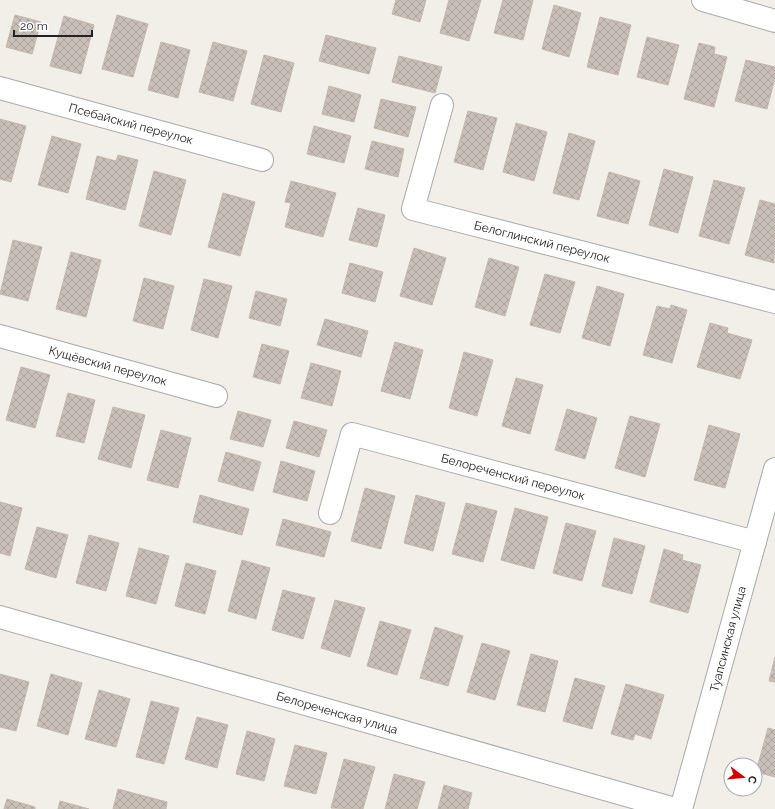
<svg xmlns="http://www.w3.org/2000/svg" width="775" height="809" font-family="Raleway,sans-serif">
  <defs>
    <pattern id="building-cross-hatch" width="8" height="8" patternUnits="userSpaceOnUse"><rect width="8" height="8" fill="#c7bfb8"/><path d="M0 0l8 8M0 8l8-8" fill="none" stroke="#aba49e"/></pattern>
  </defs>
  <rect width="100%" height="100%" fill="#f2efe9"/>
  <g fill="url(#building-cross-hatch)" stroke="#c4b6ab">
    <path d="M396,0H426L420,22L392,14Z"/>
    <path d="M449,0H481L469,41L440,33Z"/>
    <path d="M503,0H533L523,40L494,33Z"/>
    <path d="M554,5L581,13L569,57L542,49Z"/>
    <path d="M15,15L41,22L32,54L6,47Z"/>
    <path d="M117,15L148,24L133,77L102,69Z"/>
    <path d="M64,16L94,25L81,74L50,66Z"/>
    <path d="M600,17L631,25L618,75L587,67Z"/>
    <path d="M326,35L376,48L369,74L319,61Z"/>
    <path d="M647,37L679,45L668,85L637,77Z"/>
    <path d="M161,42L190,50L178,98L148,90Z"/>
    <path d="M213,42L247,51L233,101L199,92Z"/>
    <path d="M699,43L715,47L714,54L727,57L714,107L684,99Z"/>
    <path d="M264,55L294,63L281,112L251,104Z"/>
    <path d="M399,56L442,67L435,93L392,82Z"/>
    <path d="M746,60L775,67V78L767,109L735,101Z"/>
    <path d="M329,86L361,95L354,122L322,114Z"/>
    <path d="M381,99L416,107L408,137L374,128Z"/>
    <path d="M468,111L497,118L483,170L454,162Z"/>
    <path d="M0,119L26,126L11,182L0,179Z"/>
    <path d="M516,123L547,132L534,181L503,172Z"/>
    <path d="M314,126L351,136L344,163L307,154Z"/>
    <path d="M569,133L595,141L579,200L553,193Z"/>
    <path d="M52,136L81,144L68,193L38,185Z"/>
    <path d="M372,141L404,149L398,177L365,169Z"/>
    <path d="M118,155L138,160L125,210L86,199L97,156L116,161Z"/>
    <path d="M664,169L693,177L678,233L649,225Z"/>
    <path d="M154,171L186,180L171,235L139,226Z"/>
    <path d="M609,172L640,181L628,224L597,216Z"/>
    <path d="M714,180L745,188L729,244L699,236Z"/>
    <path d="M291,181L336,193L323,237L285,227L291,203L285,202Z"/>
    <path d="M223,193L255,202L240,256L208,247Z"/>
    <path d="M760,200L775,204L774,263L745,255Z"/>
    <path d="M358,208L385,215L377,247L349,240Z"/>
    <path d="M13,240L42,247L28,301L0,294Z"/>
    <path d="M414,248L446,258L432,305L400,296Z"/>
    <path d="M71,252L101,260L86,317L56,309Z"/>
    <path d="M489,258L519,267L505,316L475,307Z"/>
    <path d="M350,263L383,272L375,302L342,293Z"/>
    <path d="M545,274L575,282L560,333L530,325Z"/>
    <path d="M144,278L174,286L163,329L133,321Z"/>
    <path d="M204,279L232,286L218,338L191,330Z"/>
    <path d="M597,286L624,294L610,346L582,338Z"/>
    <path d="M256,291L287,299L280,326L249,318Z"/>
    <path d="M671,305L687,310L672,363L643,355L657,306L670,309Z"/>
    <path d="M325,319L368,331L361,357L317,345Z"/>
    <path d="M710,323L728,328L727,333L752,340L740,379L697,367Z"/>
    <path d="M395,342L423,350L410,399L381,391Z"/>
    <path d="M262,344L289,351L280,384L253,377Z"/>
    <path d="M464,352L493,360L477,416L449,408Z"/>
    <path d="M311,363L341,371L332,406L301,398Z"/>
    <path d="M21,367L50,375L35,428L6,420Z"/>
    <path d="M516,378L543,385L530,434L502,426Z"/>
    <path d="M68,393L95,400L84,443L56,436Z"/>
    <path d="M113,407L145,415L131,468L98,459Z"/>
    <path d="M567,409L597,418L585,459L555,450Z"/>
    <path d="M238,411L271,420L263,447L230,439Z"/>
    <path d="M630,416L660,424L645,477L615,468Z"/>
    <path d="M294,421L327,430L319,457L286,448Z"/>
    <path d="M709,425L740,434L725,488L694,480Z"/>
    <path d="M161,430L191,438L178,488L147,480Z"/>
    <path d="M226,452L261,462L253,491L218,481Z"/>
    <path d="M281,461L315,471L307,501L273,492Z"/>
    <path d="M365,488L395,496L381,549L351,541Z"/>
    <path d="M200,495L249,509L242,535L193,522Z"/>
    <path d="M416,495L445,503L433,551L404,543Z"/>
    <path d="M0,502L22,508L10,556L0,553Z"/>
    <path d="M466,503L497,511L483,562L452,554Z"/>
    <path d="M515,508L548,517L534,569L501,560Z"/>
    <path d="M283,519L331,532L324,557L276,545Z"/>
    <path d="M566,523L596,531L582,581L553,573Z"/>
    <path d="M37,527L68,535L56,578L25,569Z"/>
    <path d="M89,535L119,543L106,591L76,583Z"/>
    <path d="M614,538L645,546L632,594L602,586Z"/>
    <path d="M139,548L169,556L156,604L126,596Z"/>
    <path d="M664,549L683,555L682,560L701,565L688,613L650,602Z"/>
    <path d="M242,560L270,568L256,619L228,611Z"/>
    <path d="M186,563L216,571L205,614L175,606Z"/>
    <path d="M283,590L315,598L303,639L272,630Z"/>
    <path d="M335,600L365,608L350,657L321,648Z"/>
    <path d="M380,621L411,630L397,675L367,666Z"/>
    <path d="M435,627L463,636L448,686L420,678Z"/>
    <path d="M482,643L510,651L495,700L467,692Z"/>
    <path d="M531,654L558,661L545,712L517,705Z"/>
    <path d="M775,657V682L769,681Z"/>
    <path d="M0,674L29,682L16,731L0,727Z"/>
    <path d="M51,674L82,683L68,735L37,726Z"/>
    <path d="M575,678L605,686L592,729L563,721Z"/>
    <path d="M626,684L664,695L651,739L635,734L633,740L611,734Z"/>
    <path d="M99,690L130,699L116,747L85,739Z"/>
    <path d="M151,701L179,708L164,764L136,757Z"/>
    <path d="M197,717L228,725L217,768L185,759Z"/>
    <path d="M768,728L775,730V777L756,772Z"/>
    <path d="M247,731L275,739L264,781L236,774Z"/>
    <path d="M295,745L327,753L316,794L284,786Z"/>
    <path d="M344,759L375,767L363,809L331,808Z"/>
    <path d="M394,774L425,782L417,809H385Z"/>
    <path d="M444,785L472,793L468,809H438Z"/>
    <path d="M118,789L167,802L166,809H113Z"/>
    <path d="M7,799L35,807V809H4Z"/>
    <path d="M60,801L89,809H58Z"/>
  </g>
  <g fill="none" stroke-linecap="round" stroke-linejoin="round">
    <g stroke="#a9a9a9" stroke-width="24">
      <g id="street">
        <path d="M703,0L775,21"/>
        <path d="M0,88L262,160"/>
        <path d="M442,105L413,209L775,302"/>
        <path d="M0,336L216,396"/>
        <path d="M330,513L352,434L755,542"/>
        <path d="M0,617L675,809"/>
        <path d="M681,809L775,469"/>
      </g>
    </g>
    <use href="#street" stroke="#fff" stroke-width="22"/>
  </g>
  <g text-anchor="middle" dominant-baseline="central" stroke-width="3" stroke-linejoin="round" paint-order="stroke">
    <g font-size="12" fill="#222" stroke="#fff">
      <text transform="translate(131 124) rotate(15)">Псебайский переулок</text>
      <text transform="translate(542 242) rotate(14)">Белоглинский переулок</text>
      <text transform="translate(108 366) rotate(15)">Кущёвский переулок</text>
      <text transform="translate(513 477) rotate(15)">Белореченский переулок</text>
      <text transform="translate(728 639) rotate(-75)">Туапсинская улица</text>
      <text transform="translate(337 713) rotate(16)">Белореченская улица</text>
    </g>
  </g>
  <g transform="translate(743 777) rotate(106)"><circle r="19" fill="#ffffff" stroke="#a7a7a7"/>
  <path d="M0-3L7 15L0 10L-7 15Z" fill="#d40000"/>
  <text y="-6" font-size="11" font-weight="bold" text-anchor="middle" fill="#222222">С</text>
  </g>
  <path d="M14 30v6h78v-6" fill="none" stroke="#222222" stroke-width="2"/>
  <text x="20" y="30" font-size="12" fill="#222222" stroke="#ffffff" stroke-width="3" paint-order="stroke">20 m</text>
</svg>
